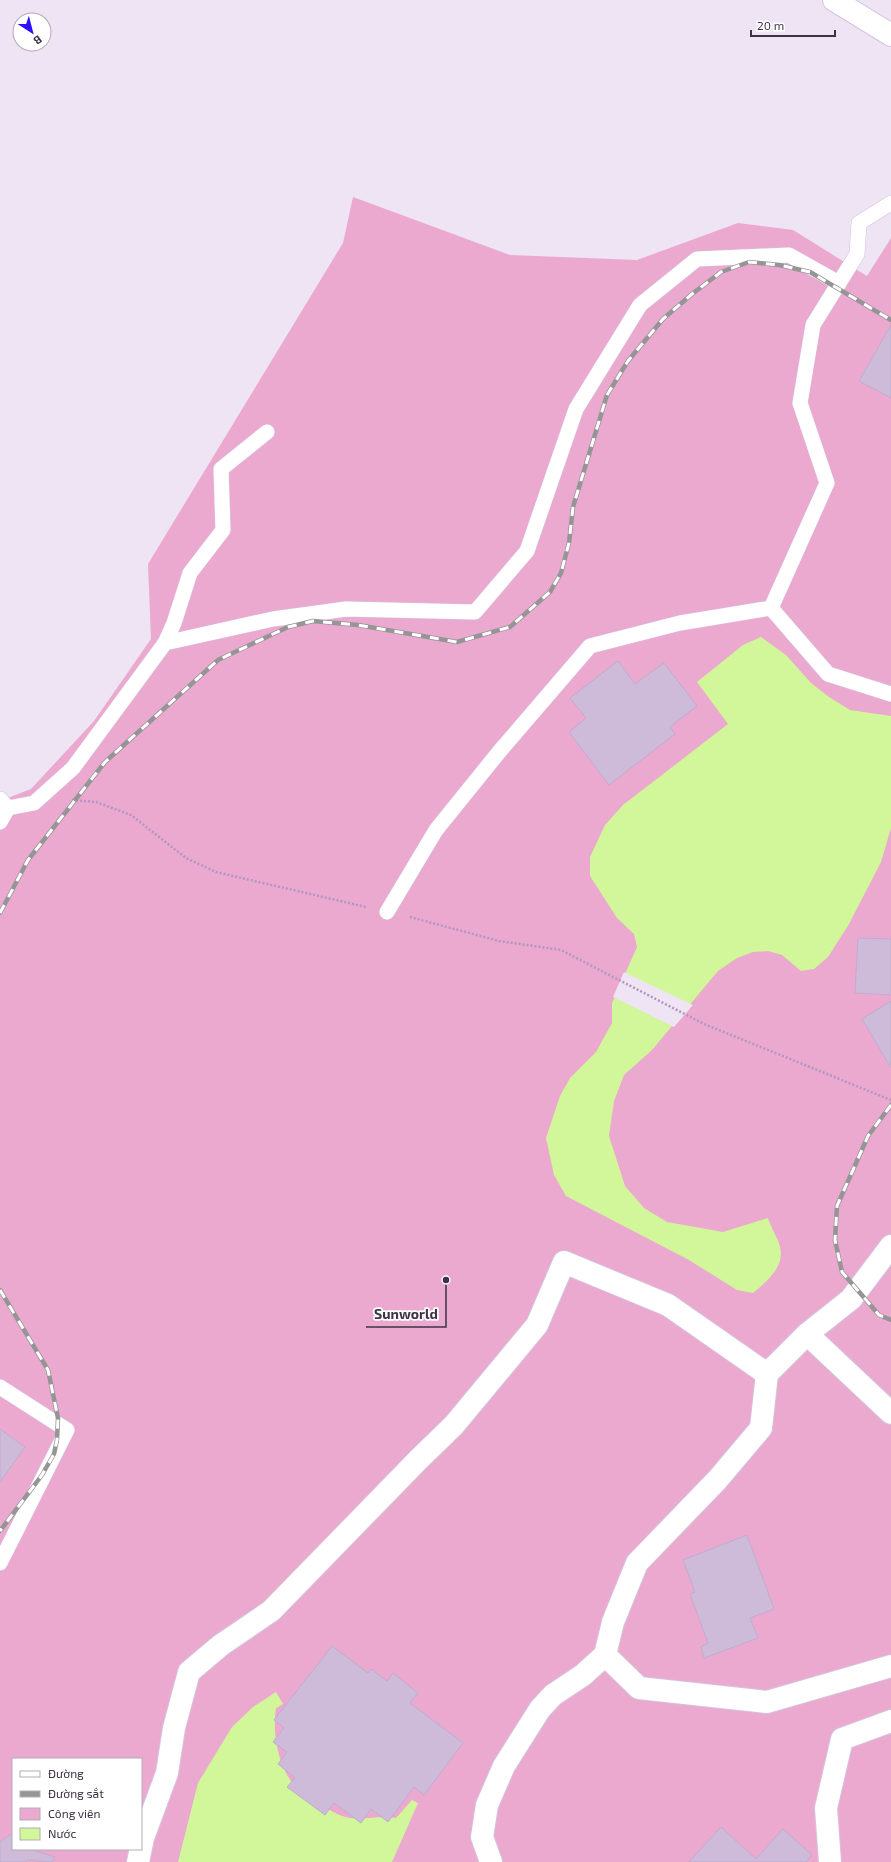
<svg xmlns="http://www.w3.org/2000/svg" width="891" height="1862" font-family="'Exo 2',sans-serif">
  <rect width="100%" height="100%" fill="#eee4f3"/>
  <path fill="#eba9cf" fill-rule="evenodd" d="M353,197L510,255L637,260L738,223L793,230L867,276L891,238V1862H0V801L31,789L94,721L151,639L148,564L343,243ZM13,1759H141V1849H13Z"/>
  <g fill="#d2f69a">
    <path d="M761,637L786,655L811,683L829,697L850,710L891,716V828L881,862L849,924L828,957L814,969L801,971L782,955L768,951L753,952L737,958L718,971L652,1050L624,1075L614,1101L609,1136L625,1186L644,1208L667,1222L723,1232L768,1218C771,1228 778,1238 780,1247C785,1267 767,1281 753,1293L737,1290L689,1260L566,1196L554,1175L546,1138L560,1096L570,1078L596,1052L612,1023V1003L637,947L634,934L617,918L590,876V857L605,825L623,805L728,724L697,682L743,645Z"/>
    <path d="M276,1692L283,1704L276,1708C272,1734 278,1771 299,1790C305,1796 313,1799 320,1804C330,1810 338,1816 350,1818C365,1820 381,1815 396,1818L412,1800L418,1803L392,1862H178L198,1783L232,1727L253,1707Z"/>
  </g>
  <path fill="#eee4f3" d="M624,972L693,1005L674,1027L613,997Z"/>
  <g fill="#cdbbd9" stroke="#c1abd1">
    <path d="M891,325V398L859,381Z"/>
    <path d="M618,661L635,684L664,663L697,706L670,727L675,734L609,785L569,732L586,718L570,698Z"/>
    <path d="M858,938L891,939V995L855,993Z"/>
    <path d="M891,1001V1068L862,1019Z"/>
    <path d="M0,1429L25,1447L0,1482Z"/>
    <path d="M747,1535L774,1609L750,1618L758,1638L704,1658L701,1647L708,1643L690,1594L695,1592L683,1560Z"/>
    <path d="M332,1646L368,1673L371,1669L387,1681L393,1673L418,1693L410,1703L463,1743L424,1795L414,1787L388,1822L371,1809L361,1823L334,1803L325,1815L287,1787L295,1778L278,1764L287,1752L273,1742L284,1728L274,1720Z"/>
    <path d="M721,1827L756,1859L783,1829L812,1855L806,1862H689Z"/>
    <path d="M11,1834L13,1836V1849H29L55,1857L52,1862L28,1860L25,1862H0V1842Z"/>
  </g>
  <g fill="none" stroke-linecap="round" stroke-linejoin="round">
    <g stroke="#d4c3dd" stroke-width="16">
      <g id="service">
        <path d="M771,608L828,674L891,694"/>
        <path d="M165,643L174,623L190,573L223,530L221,469L267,432"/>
        <path d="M0,799L8,808L0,822"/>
        <path d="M8,808L34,803L73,768L165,643L273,619L346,609L475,612L527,551L576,409L640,305L697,259L789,255L839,283"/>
        <path d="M387,912L436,830L499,752L590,646L680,623L771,608L827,483L800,403L813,325L857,254L859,223L891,203"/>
        <path d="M0,1387L67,1430L0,1563"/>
      </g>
    </g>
    <g stroke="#d4c3dd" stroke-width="24">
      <g id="pedestrian">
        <path d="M807,1334L891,1413"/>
        <path d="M605,1655L639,1688L767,1702L891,1666"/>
        <path d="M138,1862L143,1838L167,1773L174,1728L189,1672L221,1645L271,1611L418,1460L454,1425L537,1325L564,1262L668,1305L767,1374"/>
        <path d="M491,1862L482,1837L487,1805L504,1766L540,1709L553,1695L583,1675L605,1655L613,1622L637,1563L718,1479L761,1428L767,1374L807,1334L851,1299L891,1246"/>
        <path d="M830,1862L826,1808L842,1739L891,1721"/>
      </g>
    </g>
    <g stroke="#d4c3dd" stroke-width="24">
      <path id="minor" d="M834,0L891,35"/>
    </g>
    <g stroke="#b296c2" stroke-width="2.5" stroke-dasharray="2 2" stroke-linecap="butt">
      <path d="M72,800L96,802L131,815L186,858L216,872L366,907"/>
      <path d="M410,917L499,941L561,950L704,1024L891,1100"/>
    </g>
    <use href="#service" stroke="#fff" stroke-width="15"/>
    <use href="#pedestrian" stroke="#fff" stroke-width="22"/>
    <use href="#minor" stroke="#fff" stroke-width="22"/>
    <g stroke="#959595" stroke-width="4.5">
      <g id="rail">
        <path d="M0,913L28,860L105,762L218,660L288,627L313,621L358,625L457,642L510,627L550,592L561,573L569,543L573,507L607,395L628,361L663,319L692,294L721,272L749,262L779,265L810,272L891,320"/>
        <path d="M891,1105L868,1136L837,1206L835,1240L842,1272L879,1315L891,1320"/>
        <path d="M0,1290L48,1370L58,1418L57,1440L54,1454L42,1475L0,1531"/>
      </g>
    </g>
    <use href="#rail" stroke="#fff" stroke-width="3" stroke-dasharray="9" stroke-linecap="butt"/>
  </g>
  <path fill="none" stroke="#3e3346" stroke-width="1.5" d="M446 1280L446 1327H366"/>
  <circle fill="#3e3346" stroke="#fff" stroke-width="1.5" cx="446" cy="1280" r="4"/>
  <g font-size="14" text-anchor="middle" font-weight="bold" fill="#3e3346" stroke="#fff" stroke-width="3.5" stroke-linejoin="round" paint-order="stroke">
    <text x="406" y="1319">Sunworld</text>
  </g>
  <rect x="12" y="1758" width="130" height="92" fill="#ffffff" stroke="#b2adb5"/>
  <rect x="20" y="1771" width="20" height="6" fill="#ffffff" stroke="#b2adb5"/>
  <text x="48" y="1778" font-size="12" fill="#3e3346">Đường</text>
  <rect x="20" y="1791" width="20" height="6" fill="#959595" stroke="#b2adb5"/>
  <text x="48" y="1798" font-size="12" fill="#3e3346">Đường sắt</text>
  <rect x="20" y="1808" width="20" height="12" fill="#eba9cf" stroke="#b2adb5"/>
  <text x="48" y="1818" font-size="12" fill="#3e3346">Công viên</text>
  <rect x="20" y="1828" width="20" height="12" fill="#d2f69a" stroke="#b2adb5"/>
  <text x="48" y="1838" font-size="12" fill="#3e3346">Nước</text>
  <g transform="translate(32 32) rotate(144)"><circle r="19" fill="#ffffff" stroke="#b2adb5"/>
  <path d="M0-3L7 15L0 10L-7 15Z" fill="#2e0fff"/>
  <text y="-6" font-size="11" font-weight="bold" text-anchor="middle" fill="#3e3346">B</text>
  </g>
  <path d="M751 30v6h84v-6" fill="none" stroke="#3e3346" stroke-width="2"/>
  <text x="757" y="30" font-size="12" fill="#3e3346" stroke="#ffffff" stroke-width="3" paint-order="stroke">20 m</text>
</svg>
